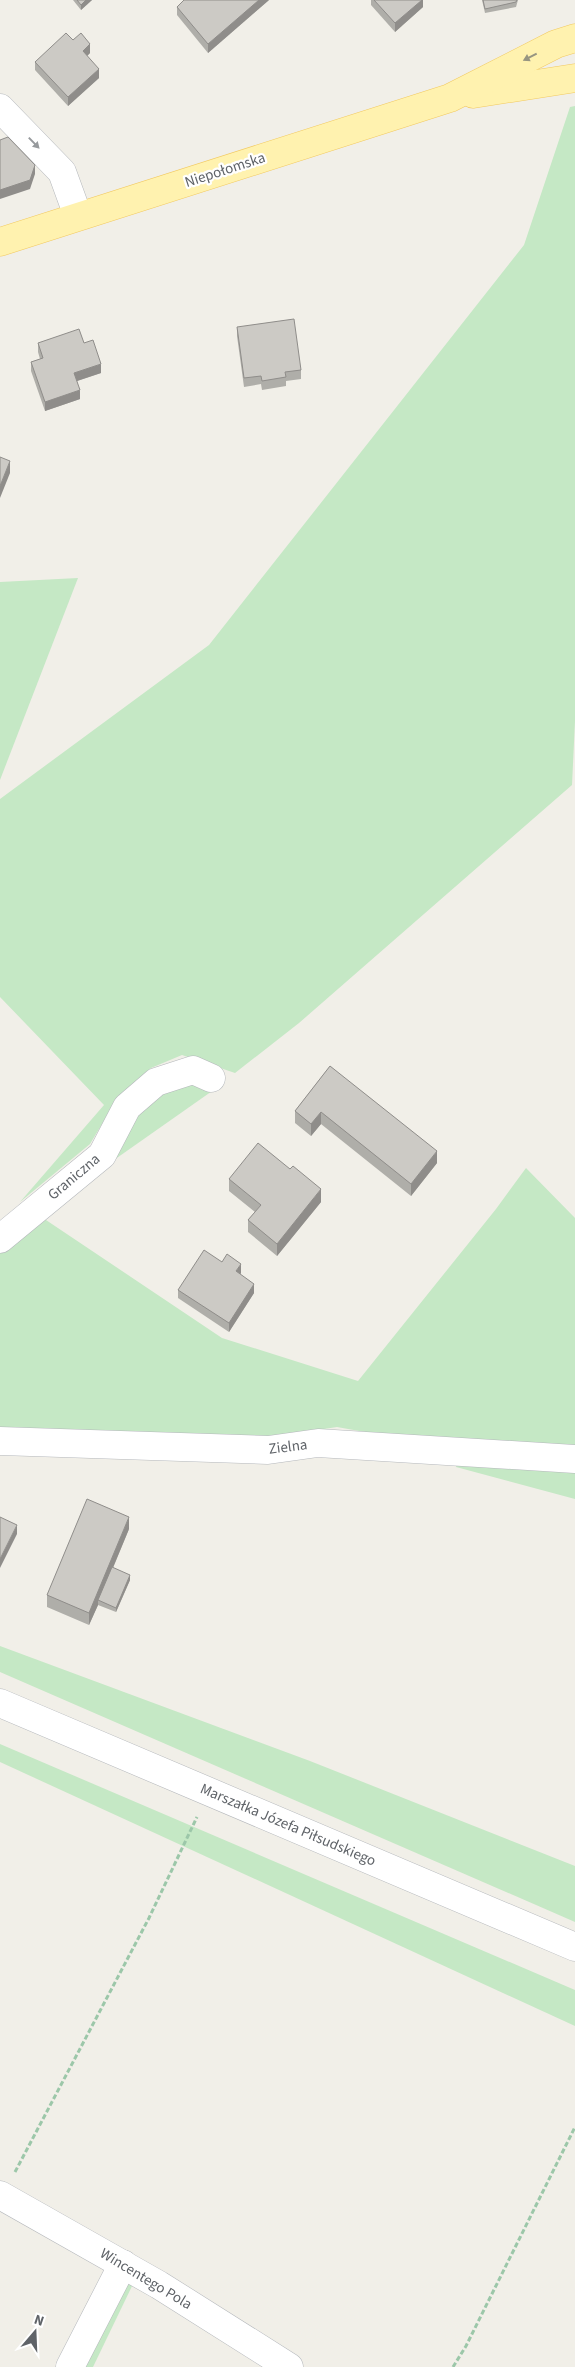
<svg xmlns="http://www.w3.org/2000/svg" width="575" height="2367" font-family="'Source Sans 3',sans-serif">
  <rect width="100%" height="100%" fill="#f1efe8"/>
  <g fill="#c5e8c5">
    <path d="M575,106V721L572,785L299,1023L235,1073L182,1055L151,1068L111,1109L90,1144L20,1202L104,1105L0,997V799L209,645L524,245L570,107Z"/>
    <path d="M78,578L0,780V582Z"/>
    <path d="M193,1079L215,1089L104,1167L141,1104Z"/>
    <path d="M526,1168L575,1218V1448L404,1439L337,1427L265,1438L0,1429V1250L40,1216L222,1338L358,1381L496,1209Z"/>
    <path d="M457,1459L575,1466V1499L456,1467Z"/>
    <path d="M0,1646L310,1761L575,1866V1922L0,1672Z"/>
    <path d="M0,1744L575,1990V2026L0,1762Z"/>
    <path d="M122,2278L133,2284L93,2367H79Z"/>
  </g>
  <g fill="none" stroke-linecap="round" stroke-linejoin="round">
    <g stroke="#b5b8bc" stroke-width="29">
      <g id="minor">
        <path d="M0,108L62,172L78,216"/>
        <path d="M0,1239L102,1155L127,1107L156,1082L193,1070L211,1078"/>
        <path d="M0,1441L268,1450L318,1443L575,1459"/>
        <path d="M0,1703L575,1947"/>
        <path d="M0,2195L159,2285L289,2367"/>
        <path d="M70,2367L123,2264"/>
      </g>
    </g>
    <g stroke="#f2c960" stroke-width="29">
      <g id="major">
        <path d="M473,94L575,78"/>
        <path d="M0,242L450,98L556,44L575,38"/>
      </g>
    </g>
    <g stroke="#9cc7a9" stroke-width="3" stroke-dasharray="5 2.5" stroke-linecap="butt">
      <path d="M15,2172L149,1918L197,1817"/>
      <path d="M453,2367L466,2346L575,2127"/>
    </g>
    <use href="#minor" stroke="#fff" stroke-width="28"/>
    <use href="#major" stroke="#fff2af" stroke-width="28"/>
  </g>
  <g fill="#afaea9">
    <path d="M73,0H92L81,10Z"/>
    <path d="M184,0H269L208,53L177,15V7Z"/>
    <path d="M371,0H423V7L395,32L371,5Z"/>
    <path d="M482,0H518L516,7L485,13Z"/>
    <path d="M73,40L90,53L87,56L99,78L68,106L35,70V62Z"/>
    <path d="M237,327L301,370V379L286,381V386L262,390L261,384L244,387L237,336Z"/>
    <path d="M38,343H84L101,373L77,381L80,399L45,411L31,371V362L40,359L38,352Z"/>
    <path d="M330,1066L437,1163L411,1196L321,1124L311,1136L295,1123V1111Z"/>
    <path d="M229,1179L321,1202L277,1256L248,1232V1220L255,1212L229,1191Z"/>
    <path d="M222,1262L241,1273L240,1274L254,1293L229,1332L178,1298V1290Z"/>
    <path d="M129,1529L113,1568L130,1580L116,1612L98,1605L89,1625L47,1607V1595Z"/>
  </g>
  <g fill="#8f8d8a">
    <path d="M86,0H92L81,10V5Z"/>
    <path d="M259,0H269L208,53V44Z"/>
    <path d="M422,0H423V7L395,32V23Z"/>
    <path d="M90,44V53L83,60V51Z"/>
    <path d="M99,69V78L68,106V97Z"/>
    <path d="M35,165V174L30,189L0,199V190Z"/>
    <path d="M101,364V373L74,382V373Z"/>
    <path d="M80,390V399L45,411V402Z"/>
    <path d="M10,461V473L0,498V486Z"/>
    <path d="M321,1112V1124L311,1136V1124Z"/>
    <path d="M437,1151V1163L411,1196V1184Z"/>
    <path d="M321,1189V1202L277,1256V1244Z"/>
    <path d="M241,1264V1273L236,1280V1271Z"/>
    <path d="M254,1284V1293L229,1332V1323Z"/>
    <path d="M129,1517V1529L99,1601L98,1600V1605L89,1625V1613Z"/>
    <path d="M17,1525V1534L0,1568V1559Z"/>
    <path d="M130,1575V1580L116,1612V1608Z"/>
  </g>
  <g fill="#cccac5" stroke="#8f8d8a">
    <path d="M77,0H86L81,5Z"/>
    <path d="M184,0H259L208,44L177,7Z"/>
    <path d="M374,0H422L395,23Z"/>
    <path d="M483,0H517L516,2L485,9Z"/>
    <path d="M66,33L73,40L81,33L90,44L83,51L99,69L68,97L35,62Z"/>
    <path d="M8,137L35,165L30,180L0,190V140Z"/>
    <path d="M294,319L301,370L285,372L286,377L262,381L261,376L244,378L237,327Z"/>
    <path d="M79,329L84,343L93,340L101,364L74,373L80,390L45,402L31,362L43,358L38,343Z"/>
    <path d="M0,457L10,461L0,486Z"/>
    <path d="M330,1066L437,1151L411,1184L321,1112L311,1124L295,1111Z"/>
    <path d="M258,1143L290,1169L293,1166L321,1189L277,1244L248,1220L261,1205L229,1179Z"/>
    <path d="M204,1250L222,1262L227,1254L241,1264L236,1271L254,1284L229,1323L178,1290Z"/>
    <path d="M87,1499L129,1517L89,1613L47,1595Z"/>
    <path d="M0,1517L17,1525L0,1559Z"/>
    <path d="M112,1567L130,1575L116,1608L98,1600Z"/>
  </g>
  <defs><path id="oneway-solid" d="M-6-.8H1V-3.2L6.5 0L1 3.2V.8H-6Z" transform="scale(1.25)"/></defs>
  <use fill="#979581" href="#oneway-solid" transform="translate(530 57) rotate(153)"/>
  <use fill="#979a9d" href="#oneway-solid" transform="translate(34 143) rotate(46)"/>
  <g text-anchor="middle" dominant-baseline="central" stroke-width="4.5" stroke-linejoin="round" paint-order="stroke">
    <g font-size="15" fill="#5f6368" stroke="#fff">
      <text transform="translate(225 170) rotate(-18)">Niepołomska</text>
      <text transform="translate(74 1177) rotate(-40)">Graniczna</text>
      <text transform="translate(288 1447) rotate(-7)">Zielna</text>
      <text transform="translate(288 1825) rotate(23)">Marszałka Józefa Piłsudskiego</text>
      <text transform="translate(146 2279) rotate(31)">Wincentego Pola</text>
    </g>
  </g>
  <g transform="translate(35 2332) rotate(19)" stroke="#ffffff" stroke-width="4" paint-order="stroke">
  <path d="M0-4L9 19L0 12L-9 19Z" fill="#5f6368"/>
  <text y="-8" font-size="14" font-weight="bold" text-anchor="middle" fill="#5f6368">N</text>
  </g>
</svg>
